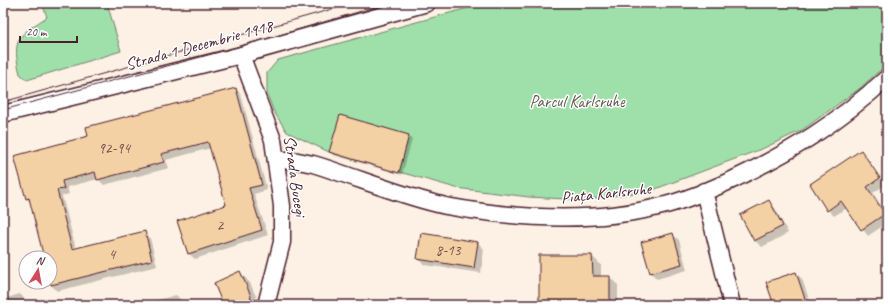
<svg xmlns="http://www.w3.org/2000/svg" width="890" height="308" font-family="Caveat,sans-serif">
  <rect width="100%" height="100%" fill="#fcf1e4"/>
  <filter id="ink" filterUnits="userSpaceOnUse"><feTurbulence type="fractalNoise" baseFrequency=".025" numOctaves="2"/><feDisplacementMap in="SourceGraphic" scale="8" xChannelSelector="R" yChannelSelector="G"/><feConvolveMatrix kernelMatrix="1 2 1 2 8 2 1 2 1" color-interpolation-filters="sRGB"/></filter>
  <g filter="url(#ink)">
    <g fill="#9fe0aa" stroke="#74806a">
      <path d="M42,3H107L121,51L27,80L20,74C11,38 19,35 47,17Z"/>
      <path d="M486,3H887V64L859,89L802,130L764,148L650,191L584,200L529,197L456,188L329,152L287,132L274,112L267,94V73L278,60Z"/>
    </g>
    <g fill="#0003">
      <path d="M3,39L7,52L3,53Z"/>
      <path d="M236,89L241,95L267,190L254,194L268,235L195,259L189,254L227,206L211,148L166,160L169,168L104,185L98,179L67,187L69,194L62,196L76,249L144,232L150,238L157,266L57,291L51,285L50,258H45L31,203L27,199L90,137Z"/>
      <path d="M340,116L409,136L412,140L402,175L333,155L330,152Z"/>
      <path d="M861,152L885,185L873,193L887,215V223L868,236L847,208L834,216L828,210Z"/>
      <path d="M769,201L775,208L788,233L762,247L755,241L742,215Z"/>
      <path d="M672,234L679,240L687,270L657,279L651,273Z"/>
      <path d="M478,243L484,249L481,273L425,265L418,259Z"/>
      <path d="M540,256H592L601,265V277H609L618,285V305H540Z"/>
      <path d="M240,272L250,283L260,305H221Z"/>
      <path d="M796,273L802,279L811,305H775Z"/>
      <path d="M20,294L30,305H3V299Z"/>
      <path d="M176,295L186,305H138Z"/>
    </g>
    <g fill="#f4d0a5" stroke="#4a1f2b">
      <path d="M236,88L262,185L249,188L262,230L188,254L177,221L226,205L208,142L161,154L164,162L97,180L95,172L62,181L64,189L57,190L72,249L145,231L152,260L51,285L50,258H44L29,198L26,199L14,156L88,136L86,127Z"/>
      <path d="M340,115L409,135L399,173L329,152Z"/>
      <path d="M861,150L880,178L867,187L885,214L861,230L841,201L827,211L810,184Z"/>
      <path d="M769,200L783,226L754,241L740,215Z"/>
      <path d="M421,233L478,242L474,268L417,259Z"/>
      <path d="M673,233L682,264L650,273L641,242Z"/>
      <path d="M539,255H592L593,276H610V305H539Z"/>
      <path d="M240,271L251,296L249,305H223L214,283Z"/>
      <path d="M796,272L807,305H774L766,282Z"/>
    </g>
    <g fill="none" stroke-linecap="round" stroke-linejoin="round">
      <g stroke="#4a1f2b" stroke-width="19">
        <g id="street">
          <path d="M241,55L273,140L282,206V242L266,305"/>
          <path d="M3,114L241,55L427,3"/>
          <path d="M276,160H293L313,164C356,177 403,197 446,206C517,219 592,224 662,206C686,200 710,190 732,180C793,151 837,123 887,78"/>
          <path d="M704,191L732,305"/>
        </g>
      </g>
      <use href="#street" stroke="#fff" stroke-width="16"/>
      <g stroke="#4a1f2b" stroke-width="1">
        <path d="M3,102L354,3"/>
        <path d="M3,110L238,47L389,3"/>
      </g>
    </g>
  </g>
  <g text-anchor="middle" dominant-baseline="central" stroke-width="3" stroke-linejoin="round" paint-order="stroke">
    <g font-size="15" fill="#744b4a">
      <text x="114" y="148">92-94</text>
      <text x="220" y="225">2</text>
      <text x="448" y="250">8-13</text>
      <text x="112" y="254">4</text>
    </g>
    <g font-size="17" fill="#4a1f2b" stroke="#fff">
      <text transform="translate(199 45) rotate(-15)">Strada 1 Decembrie 1918</text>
      <text transform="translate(295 176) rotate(82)">Strada Bucegi</text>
      <text transform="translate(606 193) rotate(-6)">Piața Karlsruhe</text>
    </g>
    <g font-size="17" fill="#645951" stroke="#fff">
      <text x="577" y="101">Parcul Karlsruhe</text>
    </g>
  </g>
  <rect width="890" height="308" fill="none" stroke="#fff" stroke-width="16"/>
  <rect x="8" y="8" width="874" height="292" fill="none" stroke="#4a1f2b" stroke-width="1.5" filter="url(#ink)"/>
  <g transform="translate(38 270) rotate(11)"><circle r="19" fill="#ffffff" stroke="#b7a5aa"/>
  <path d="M0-3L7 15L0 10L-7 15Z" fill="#d1495b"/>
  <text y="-6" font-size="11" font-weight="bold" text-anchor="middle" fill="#4a1f2b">N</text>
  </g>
  <path d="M20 36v6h57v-6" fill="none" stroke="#4a1f2b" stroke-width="2"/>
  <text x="26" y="36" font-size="12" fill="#4a1f2b" stroke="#ffffff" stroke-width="3" paint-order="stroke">20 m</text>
</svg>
